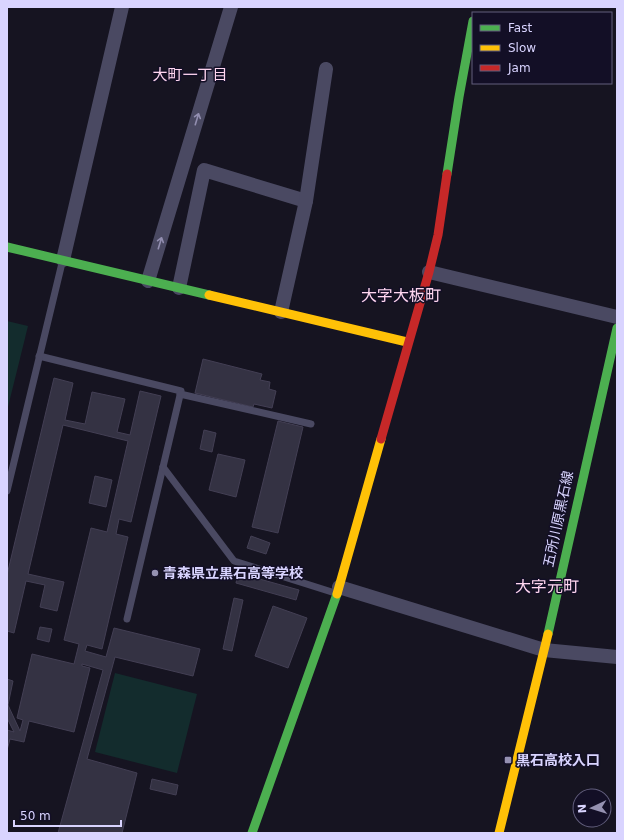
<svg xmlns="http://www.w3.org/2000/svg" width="624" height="840" font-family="'DejaVu Sans','Noto Sans JP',sans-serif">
  <rect width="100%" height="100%" fill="#161421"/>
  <g fill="#132c2d">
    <path d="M7,321L28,326L7,411Z"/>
    <path d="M115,673L197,694L177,773L95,752Z"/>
  </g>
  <g fill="#343243" stroke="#433f54">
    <path d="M203,359L262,374L260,380L270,382L269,389L276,391L272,408L254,404L253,407L195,393Z"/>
    <path d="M54,378L73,383L65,420L85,424L92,392L125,399L117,432L130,435L140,391L161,396L131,522L119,519L116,534L128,537L102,649L87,645L85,651L106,657L114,628L200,649L193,676L115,657L87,759L137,773L122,833H58L103,670L82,664V666L90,668L74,732L29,721L24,742L10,739L7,750V730L14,732L7,718V679L13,681L8,705L20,731L23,720L17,718L32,654L74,664L79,644L64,640L91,528L107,532L128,441L63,425L28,574L64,582L57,611L40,607L45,585L26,581L14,633L7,631V575Z"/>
    <path d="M278,421L303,427L278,533L252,527Z"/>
    <path d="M204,430L216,433L212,452L200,449Z"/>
    <path d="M218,454L245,460L236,497L209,490Z"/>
    <path d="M95,476L112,480L106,507L89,503Z"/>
    <path d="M251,536L270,543L266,554L247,548Z"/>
    <path d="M238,573L299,590L296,600L236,583Z"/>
    <path d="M234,598L243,600L232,651L223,649Z"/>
    <path d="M273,606L307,618L288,668L255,656Z"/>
    <path d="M40,627L52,629L49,642L37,639Z"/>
    <path d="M152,779L178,785L176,795L150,789Z"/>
  </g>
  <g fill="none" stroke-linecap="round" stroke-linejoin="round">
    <g stroke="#4a4962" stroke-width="7">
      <path d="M39,356L181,391L127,619"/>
      <path d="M180,394L311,424"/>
      <path d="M163,467L234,561L335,593"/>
      <path d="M7,491L62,263"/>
    </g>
    <g stroke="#4a4962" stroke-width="14">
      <path d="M63,260L122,7"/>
      <path d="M429,272L617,317"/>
      <path d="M148,281L231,7"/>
      <path d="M179,288L204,170L306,201"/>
      <path d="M281,312L306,201L326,69"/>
      <path d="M339,587L544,650L617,657"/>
    </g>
    <g stroke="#4caf50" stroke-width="9">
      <path d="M447,174L459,97L473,21"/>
      <path d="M7,247L209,295"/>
      <path d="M548,634L617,328"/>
      <path d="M252,833L337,594"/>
    </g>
    <g stroke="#ffc107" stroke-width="9">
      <path d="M209,295L407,342"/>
      <path d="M337,594L381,439"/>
      <path d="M499,833L548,634"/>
    </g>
    <path stroke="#c62828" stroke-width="9" d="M381,439L429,272L438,235L447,174"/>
  </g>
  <defs><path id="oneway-shaft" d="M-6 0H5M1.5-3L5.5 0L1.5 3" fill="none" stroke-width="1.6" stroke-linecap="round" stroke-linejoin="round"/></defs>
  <g stroke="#928eb0">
    <use href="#oneway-shaft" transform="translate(197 119) rotate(-73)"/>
    <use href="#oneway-shaft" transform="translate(160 243) rotate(-73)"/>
  </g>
  <g fill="#9591b1" stroke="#130f26" stroke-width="1.5">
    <circle cx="155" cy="573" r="4"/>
    <rect x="504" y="756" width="8" height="8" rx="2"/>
  </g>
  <g text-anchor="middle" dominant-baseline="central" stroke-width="3" stroke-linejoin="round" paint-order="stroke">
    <g font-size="14" fill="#d9d4ff" stroke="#130f26">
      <text transform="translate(558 519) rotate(-78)">五所川原黒石線</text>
    </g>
    <g font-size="14" font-weight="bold" fill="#d9d4ff" stroke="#130f26" text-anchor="start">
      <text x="163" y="573">青森県立黒石高等学校</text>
      <text x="516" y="760">黒石高校入口</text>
    </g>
    <g font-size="15" fill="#ffd6f0" stroke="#130f26">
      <text x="190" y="75">大町一丁目</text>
    </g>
    <g font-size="16" fill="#ffd6f0" stroke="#130f26">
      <text x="401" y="295">大字大板町</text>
      <text x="547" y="586">大字元町</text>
    </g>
  </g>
  <rect width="624" height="840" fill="none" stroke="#d9d4ff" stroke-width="16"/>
  <rect x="472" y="12" width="140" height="72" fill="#130f26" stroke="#625e7d"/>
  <rect x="480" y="25" width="20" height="6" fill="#4caf50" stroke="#625e7d"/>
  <text x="508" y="32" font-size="12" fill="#d9d4ff">Fast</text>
  <rect x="480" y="45" width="20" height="6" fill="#ffc107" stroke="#625e7d"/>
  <text x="508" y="52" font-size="12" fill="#d9d4ff">Slow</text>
  <rect x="480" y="65" width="20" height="6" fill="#c62828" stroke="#625e7d"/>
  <text x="508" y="72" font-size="12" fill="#d9d4ff">Jam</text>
  <g transform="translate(592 808) rotate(266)"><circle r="19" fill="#130f26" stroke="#625e7d"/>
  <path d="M0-3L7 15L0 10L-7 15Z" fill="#9591b1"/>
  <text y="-6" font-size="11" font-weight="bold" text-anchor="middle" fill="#d9d4ff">N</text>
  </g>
  <path d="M14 820v6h107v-6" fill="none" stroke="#d9d4ff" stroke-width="2"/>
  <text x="20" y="820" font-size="12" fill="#d9d4ff" stroke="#130f26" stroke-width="3" paint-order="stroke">50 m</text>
</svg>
